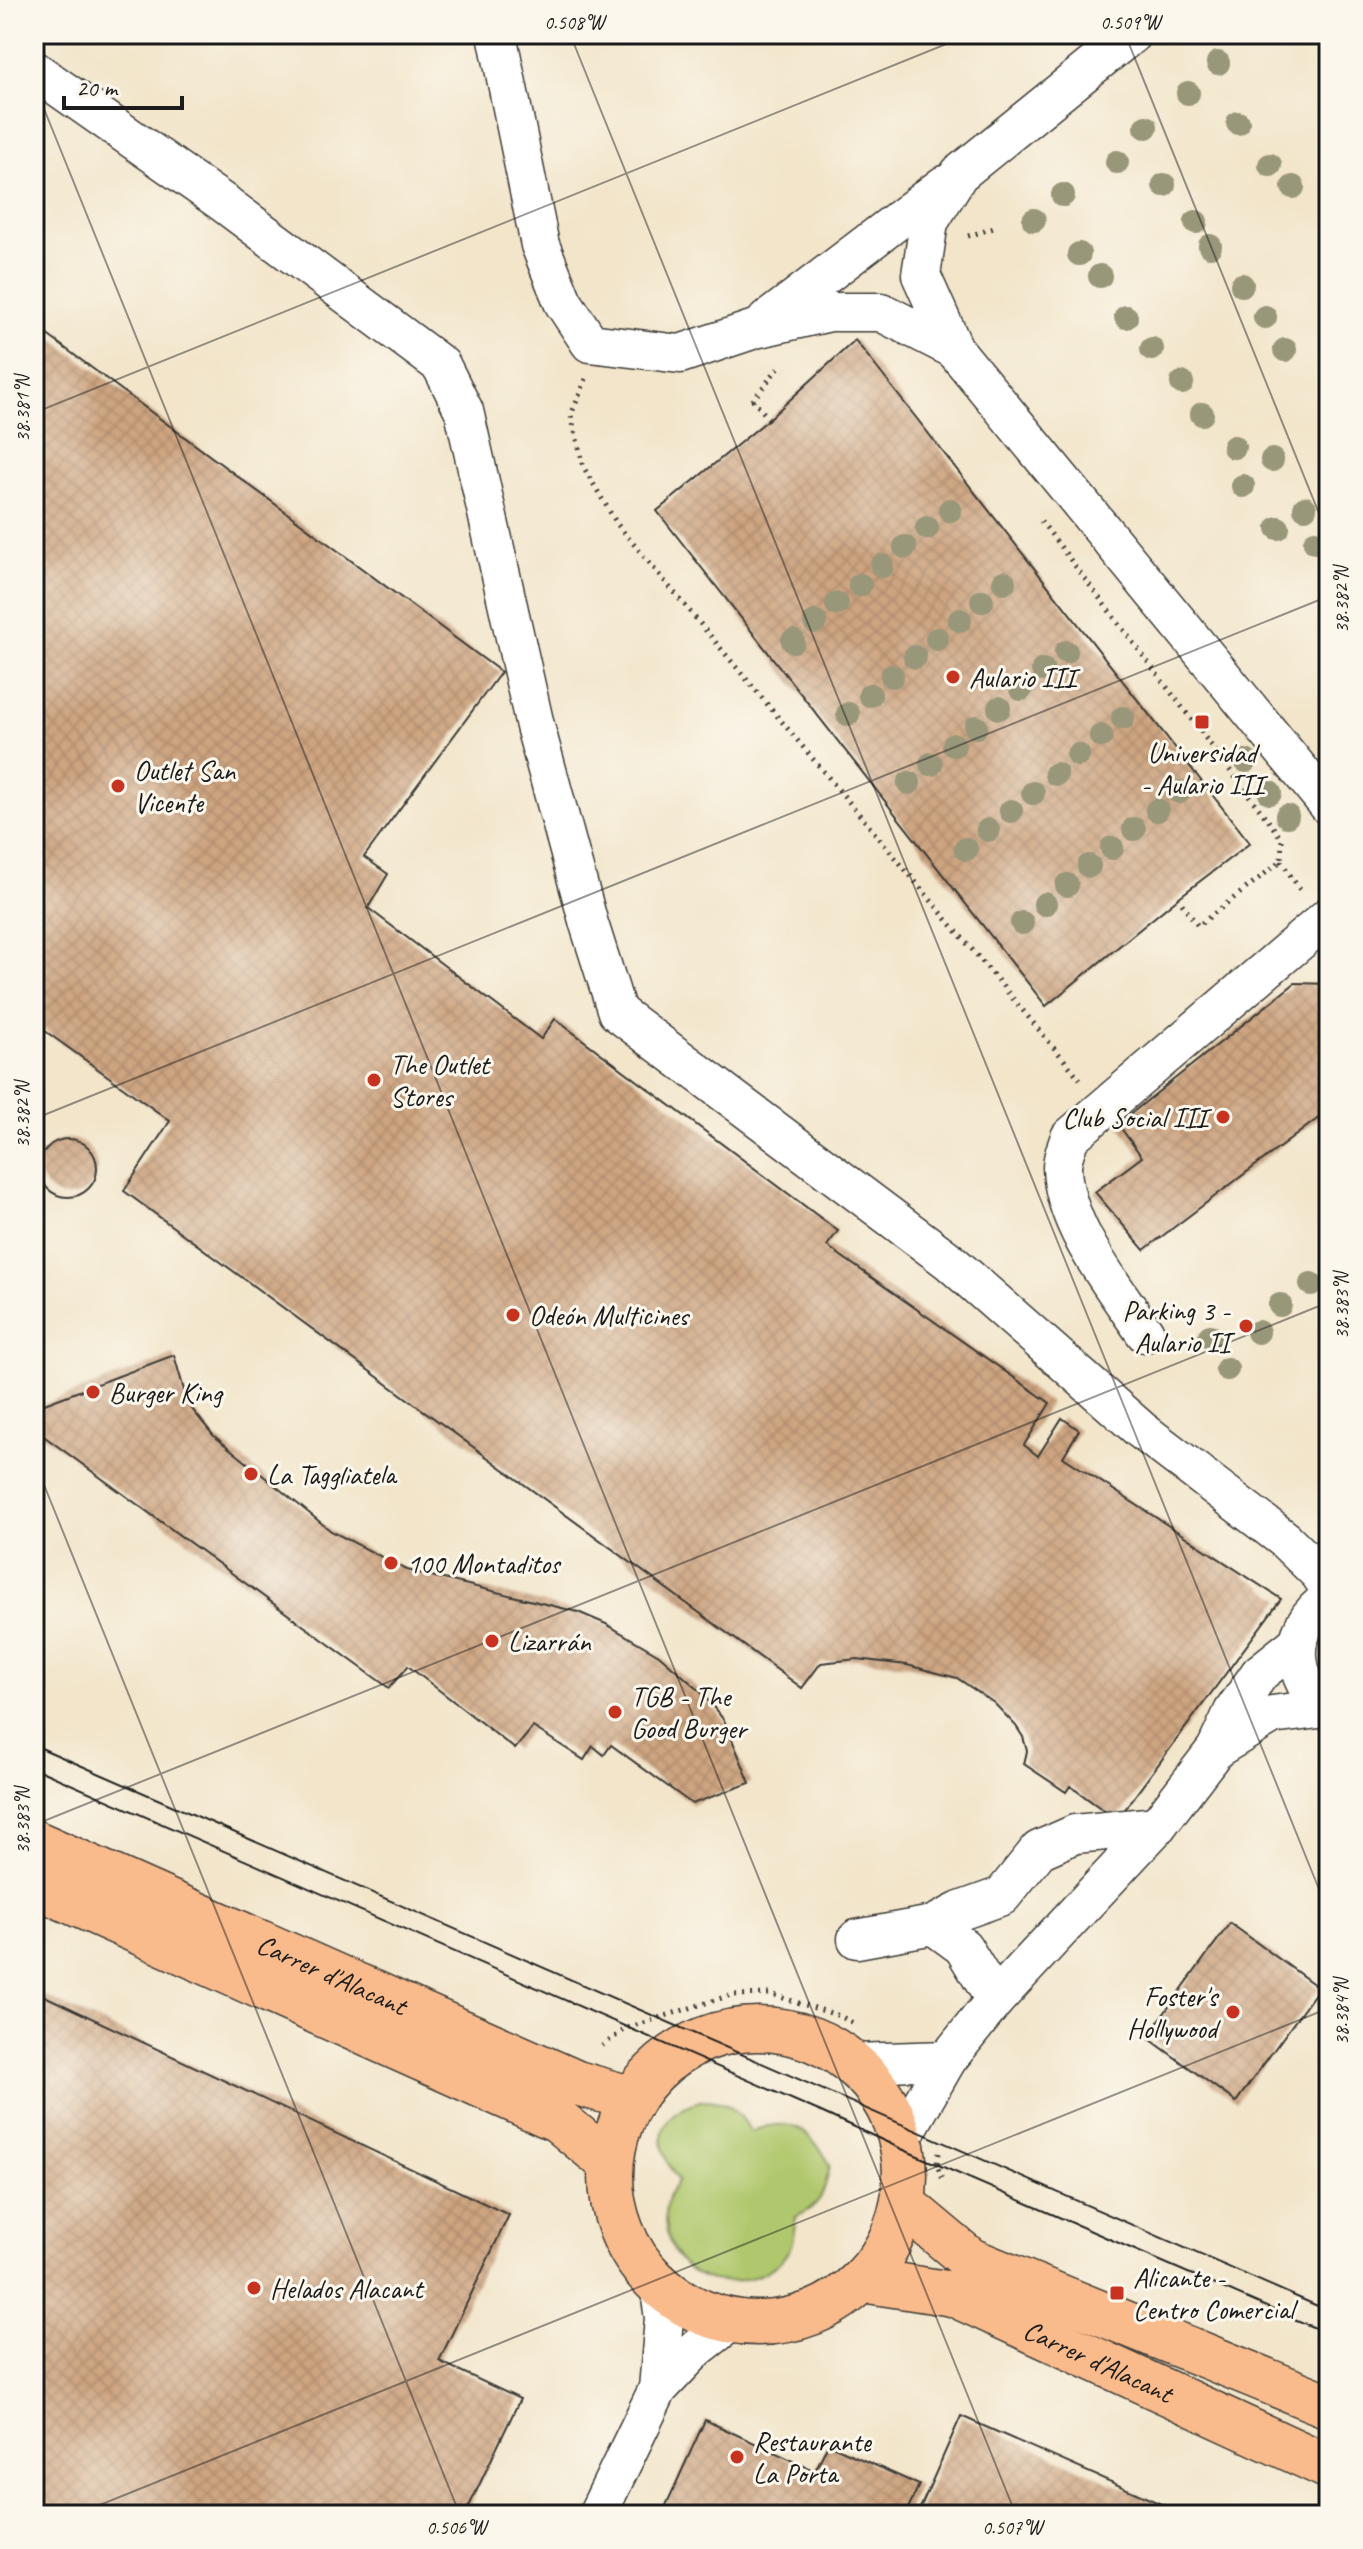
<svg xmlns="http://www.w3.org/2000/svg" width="1363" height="2549" font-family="Caveat,sans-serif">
  <defs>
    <pattern id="building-cross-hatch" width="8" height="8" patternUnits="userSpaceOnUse" patternTransform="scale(2)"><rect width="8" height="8" fill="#cea581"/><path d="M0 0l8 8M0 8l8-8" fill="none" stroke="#b08d6f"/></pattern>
  </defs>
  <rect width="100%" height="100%" fill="#fbf7ec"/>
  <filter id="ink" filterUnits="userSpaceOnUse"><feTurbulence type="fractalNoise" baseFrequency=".0125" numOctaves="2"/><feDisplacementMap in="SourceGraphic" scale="16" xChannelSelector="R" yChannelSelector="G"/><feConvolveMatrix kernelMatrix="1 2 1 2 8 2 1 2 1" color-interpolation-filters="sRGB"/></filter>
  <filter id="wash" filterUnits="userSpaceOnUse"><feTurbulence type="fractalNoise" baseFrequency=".006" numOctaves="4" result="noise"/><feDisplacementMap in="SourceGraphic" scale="32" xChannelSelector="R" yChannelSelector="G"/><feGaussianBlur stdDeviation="1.8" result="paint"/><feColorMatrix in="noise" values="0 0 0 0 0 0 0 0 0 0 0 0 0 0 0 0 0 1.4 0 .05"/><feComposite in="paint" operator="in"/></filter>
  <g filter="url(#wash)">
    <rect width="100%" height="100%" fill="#f2e5ca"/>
    <path fill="#b0c86d" stroke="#667244" stroke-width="2" d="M703,2100C728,2100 739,2111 751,2132C790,2114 812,2131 830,2165C824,2193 823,2204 796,2217C794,2227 794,2239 790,2248C773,2279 727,2290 696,2274C671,2260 659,2224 668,2197C670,2192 675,2186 678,2181C653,2143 655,2113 703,2100Z"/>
    <g id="blocks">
      <g fill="url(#building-cross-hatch)">
        <path d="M34,325L501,672L364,857L388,874L368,908L541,1039L555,1019L838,1231L827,1246L1050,1403L1024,1445L1038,1456L1062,1418L1079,1430L1063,1457L1281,1599L1117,1820L1070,1786L1066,1792L1024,1764L1027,1751L1023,1737L1016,1726L994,1703L957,1678L907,1665L857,1659L821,1663L802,1688L124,1191L170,1121L34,1023Z"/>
        <path d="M855,340L1250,843L1178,898L1046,1006L657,511L769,419Z"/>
        <path d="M1295,983L1329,984V1110L1144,1250L1095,1192L1142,1157L1118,1124Z"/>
        <circle cx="68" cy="1168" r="29"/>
        <path d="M174,1355L188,1404L213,1435L331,1531L407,1570L578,1612L606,1624L659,1655L700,1691L724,1720L750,1783L692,1804L611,1745L604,1755L593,1746L584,1760L533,1727L515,1749L408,1666L389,1688L34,1429V1408Z"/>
        <path d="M1230,1923L1319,1988L1236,2102L1147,2037Z"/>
        <path d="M34,1991L509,2215L439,2361L520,2399L465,2515H34Z"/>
        <path d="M961,2416L1186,2515H917Z"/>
        <path d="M705,2420L815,2471L828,2444L919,2485L905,2515H670L663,2512Z"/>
      </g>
    </g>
  </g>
  <g filter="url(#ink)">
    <use href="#blocks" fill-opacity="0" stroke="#3c3a36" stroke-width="2"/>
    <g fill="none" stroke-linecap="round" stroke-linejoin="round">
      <g stroke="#3c3a36" stroke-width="41">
        <g id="minor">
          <path d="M497,34L540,245L563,302L590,343L680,354L755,329L830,312H881L954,349"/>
          <path d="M1132,34L959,174L929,222L921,275L954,349L1329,806"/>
          <path d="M34,70L225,204L441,365L464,411L535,726L589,924L617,1012L949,1261L1141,1430L1284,1539L1319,1573L1329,1588"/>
          <path d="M767,320L944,185"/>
          <path d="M1145,1333C1114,1287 1063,1225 1062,1167C1062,1157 1067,1146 1070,1137L1329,916"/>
          <path d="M1329,1599C1286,1626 1289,1682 1329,1710"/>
          <path d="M1216,1749L1272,1715L1326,1708"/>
          <path d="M933,1925L963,1947L995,2000"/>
          <path d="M857,1939L933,1925L960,1911L1002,1896L1039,1850L1075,1834L1157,1826"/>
          <path d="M853,2063L947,2060"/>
          <path d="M900,2136L908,2128L947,2060L995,2000L1157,1826L1216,1749L1233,1712L1260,1673L1299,1642"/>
          <path d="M658,2389L664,2318L659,2285"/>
          <path d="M597,2515L658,2389L697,2348L732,2321"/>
        </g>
      </g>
      <g stroke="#3c3a36" stroke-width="47">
        <g id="major">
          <path id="s1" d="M34,1842L577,2083L633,2099"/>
          <path d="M34,1885L558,2120L611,2164"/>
          <circle cx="758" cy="2176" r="147"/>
          <path d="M903,2204L970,2260L1329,2406"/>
          <path id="s2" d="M862,2280L953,2294L1329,2467"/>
        </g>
      </g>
      <g stroke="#3c3a36" stroke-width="5" stroke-dasharray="2 6" stroke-linecap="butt">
        <path d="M968,236L994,228"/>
        <path d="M586,379L571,415L584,468L617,524L1080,1079"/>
        <path d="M769,419L753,400L782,363"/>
        <path d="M1041,521L1282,839L1281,861L1198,926L1178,898"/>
        <path d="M1281,861L1300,890"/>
        <path d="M602,2046L627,2028L731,1995L771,1994L840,2016L853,2023"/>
        <path d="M939,2153L937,2164L943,2183"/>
      </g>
      <use href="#minor" stroke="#fff" stroke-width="38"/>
      <use href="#major" stroke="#fabb8c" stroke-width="44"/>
      <g stroke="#1c1c1c" stroke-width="2">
        <path d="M34,1745L1329,2311"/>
        <path d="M34,1768L821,2112L904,2150L1329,2334"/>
      </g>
    </g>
    <g fill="#99977a">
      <circle cx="1218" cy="63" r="12"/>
      <circle cx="1188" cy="93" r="12"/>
      <circle cx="1238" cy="123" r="12"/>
      <circle cx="1146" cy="127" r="12"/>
      <circle cx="1117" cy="162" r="12"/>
      <circle cx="1270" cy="165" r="12"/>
      <circle cx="1164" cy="185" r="12"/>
      <circle cx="1293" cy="187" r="12"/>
      <circle cx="1063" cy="195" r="12"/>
      <circle cx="1034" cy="220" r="12"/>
      <circle cx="1196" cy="222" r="12"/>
      <circle cx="1210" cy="246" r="12"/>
      <circle cx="1079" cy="254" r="12"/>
      <circle cx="1100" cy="276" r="12"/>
      <circle cx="1242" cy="285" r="12"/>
      <circle cx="1126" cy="317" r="12"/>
      <circle cx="1265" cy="317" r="12"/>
      <circle cx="1152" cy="349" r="12"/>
      <circle cx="1285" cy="350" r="12"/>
      <circle cx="1182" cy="383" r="12"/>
      <circle cx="1202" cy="414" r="12"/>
      <circle cx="1234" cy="447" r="12"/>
      <circle cx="1272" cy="460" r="12"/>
      <circle cx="1243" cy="486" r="12"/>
      <circle cx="1305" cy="508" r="12"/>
      <circle cx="950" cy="510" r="12"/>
      <circle cx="927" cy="528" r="12"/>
      <circle cx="1278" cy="528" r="12"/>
      <circle cx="1315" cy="542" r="12"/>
      <circle cx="905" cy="547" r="12"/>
      <circle cx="882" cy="566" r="12"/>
      <circle cx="1004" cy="582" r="12"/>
      <circle cx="860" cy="585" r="12"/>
      <circle cx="982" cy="601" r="12"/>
      <circle cx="837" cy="604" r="12"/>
      <circle cx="960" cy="620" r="12"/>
      <circle cx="815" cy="622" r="12"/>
      <circle cx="937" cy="639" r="12"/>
      <circle cx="793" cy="641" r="12"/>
      <circle cx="1066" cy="652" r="12"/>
      <circle cx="915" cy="657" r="12"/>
      <circle cx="1043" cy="670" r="12"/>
      <circle cx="892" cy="676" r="12"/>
      <circle cx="1021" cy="689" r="12"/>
      <circle cx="870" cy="695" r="12"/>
      <circle cx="999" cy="708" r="12"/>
      <circle cx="848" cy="714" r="12"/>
      <circle cx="1123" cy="718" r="12"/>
      <circle cx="976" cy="727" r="12"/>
      <circle cx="1101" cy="736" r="12"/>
      <circle cx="954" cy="745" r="12"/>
      <circle cx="1078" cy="755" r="12"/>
      <circle cx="1246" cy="761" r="12"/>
      <circle cx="931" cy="764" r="12"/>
      <circle cx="1056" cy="774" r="12"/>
      <circle cx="909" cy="783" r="12"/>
      <circle cx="1179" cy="792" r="12"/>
      <circle cx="1033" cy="793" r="12"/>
      <circle cx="1270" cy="793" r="12"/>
      <circle cx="1157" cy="810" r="12"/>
      <circle cx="1011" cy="811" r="12"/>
      <circle cx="1287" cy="816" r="12"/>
      <circle cx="1134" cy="829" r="12"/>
      <circle cx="988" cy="830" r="12"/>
      <circle cx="1112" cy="848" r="12"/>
      <circle cx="966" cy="849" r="12"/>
      <circle cx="1089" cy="866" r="12"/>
      <circle cx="1067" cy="885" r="12"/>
      <circle cx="1045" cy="904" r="12"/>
      <circle cx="1022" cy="923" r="12"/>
      <circle cx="1311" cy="1284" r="12"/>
      <circle cx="1280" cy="1305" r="12"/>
      <circle cx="1258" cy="1332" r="12"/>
      <circle cx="1210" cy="1336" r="12"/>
      <circle cx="1227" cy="1369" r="12"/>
    </g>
  </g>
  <path fill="none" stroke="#1c1c1c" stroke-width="2" stroke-opacity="0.45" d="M570,34L1329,1914M1125,34L1329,538M34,84L1016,2515M34,413L971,34M34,1119L1329,596M34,1460L460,2515M34,1825L1329,1302M75,2515L1329,2008"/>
  <g fill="#c8321e" stroke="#fbf7ec" stroke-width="3">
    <circle cx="953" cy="677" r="8"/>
    <rect x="1194" y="714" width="16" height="16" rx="4"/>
    <circle cx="118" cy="786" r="8"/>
    <circle cx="374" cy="1080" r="8"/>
    <circle cx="1223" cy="1117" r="8"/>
    <circle cx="513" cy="1315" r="8"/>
    <circle cx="1246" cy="1326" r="8"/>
    <circle cx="93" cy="1392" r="8"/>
    <circle cx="251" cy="1474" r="8"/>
    <circle cx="391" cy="1563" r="8"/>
    <circle cx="492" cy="1641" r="8"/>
    <circle cx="615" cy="1712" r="8"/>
    <circle cx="1233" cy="2012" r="8"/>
    <circle cx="254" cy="2288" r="8"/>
    <rect x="1109" y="2285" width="16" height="16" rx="4"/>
    <circle cx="737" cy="2457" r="8"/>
  </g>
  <g text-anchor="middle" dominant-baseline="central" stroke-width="6" stroke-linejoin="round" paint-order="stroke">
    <g font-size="28" fill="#1c1c1c" stroke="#fbf7ec" text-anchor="start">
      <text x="969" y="677">Aulario III</text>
      <text x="1202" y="752" text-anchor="middle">Universidad<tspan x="1202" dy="32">- Aulario III</tspan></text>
      <text x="134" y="770">Outlet San<tspan x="134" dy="32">Vicente</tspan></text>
      <text x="390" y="1064">The Outlet<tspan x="390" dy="32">Stores</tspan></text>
      <text x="1207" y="1117" text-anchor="end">Club Social III</text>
      <text x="1230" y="1310" text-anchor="end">Parking 3 -<tspan x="1230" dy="32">Aulario II</tspan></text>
      <text x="529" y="1315">Odeón Multicines</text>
      <text x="109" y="1392">Burger King</text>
      <text x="267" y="1474">La Taggliatela</text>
      <text x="407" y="1563">100 Montaditos</text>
      <text x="508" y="1641">Lizarrán</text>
      <text x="631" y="1696">TGB - The<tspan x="631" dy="32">Good Burger</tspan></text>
      <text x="1217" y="1996" text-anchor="end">Foster's<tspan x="1217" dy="32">Hollywood</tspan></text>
      <text x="1133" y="2277">Alicante -<tspan x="1133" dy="32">Centro Comercial</tspan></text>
      <text x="270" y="2288">Helados Alacant</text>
      <text x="753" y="2441">Restaurante<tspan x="753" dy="32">La Porta</tspan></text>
    </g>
    <g font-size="28" fill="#1c1c1c" stroke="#fbf7ec">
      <text stroke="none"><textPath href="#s1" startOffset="326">Carrer d'Alacant</textPath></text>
      <text stroke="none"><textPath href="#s2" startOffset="252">Carrer d'Alacant</textPath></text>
    </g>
  </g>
  <rect width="1363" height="2549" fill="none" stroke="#fbf7ec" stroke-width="88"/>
  <path d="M64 96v12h118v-12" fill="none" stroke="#1c1c1c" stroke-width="4"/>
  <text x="76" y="96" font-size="24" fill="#1c1c1c" stroke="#fbf7ec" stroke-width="6" paint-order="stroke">20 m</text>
  <rect x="44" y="44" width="1275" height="2461" fill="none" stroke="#1c1c1c" stroke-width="3"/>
  <g font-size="20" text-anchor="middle" fill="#1c1c1c">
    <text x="574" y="29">0.508°W</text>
    <text x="1130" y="29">0.509°W</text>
    <text transform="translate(22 409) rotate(-90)" y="7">38.381°N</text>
    <text transform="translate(1341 600) rotate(-90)" y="7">38.382°N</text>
    <text transform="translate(22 1115) rotate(-90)" y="7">38.382°N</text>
    <text transform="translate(1341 1306) rotate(-90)" y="7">38.383°N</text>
    <text transform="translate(22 1821) rotate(-90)" y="7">38.383°N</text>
    <text transform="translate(1341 2012) rotate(-90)" y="7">38.384°N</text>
    <text x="456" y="2534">0.506°W</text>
    <text x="1012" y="2534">0.507°W</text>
  </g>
</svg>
